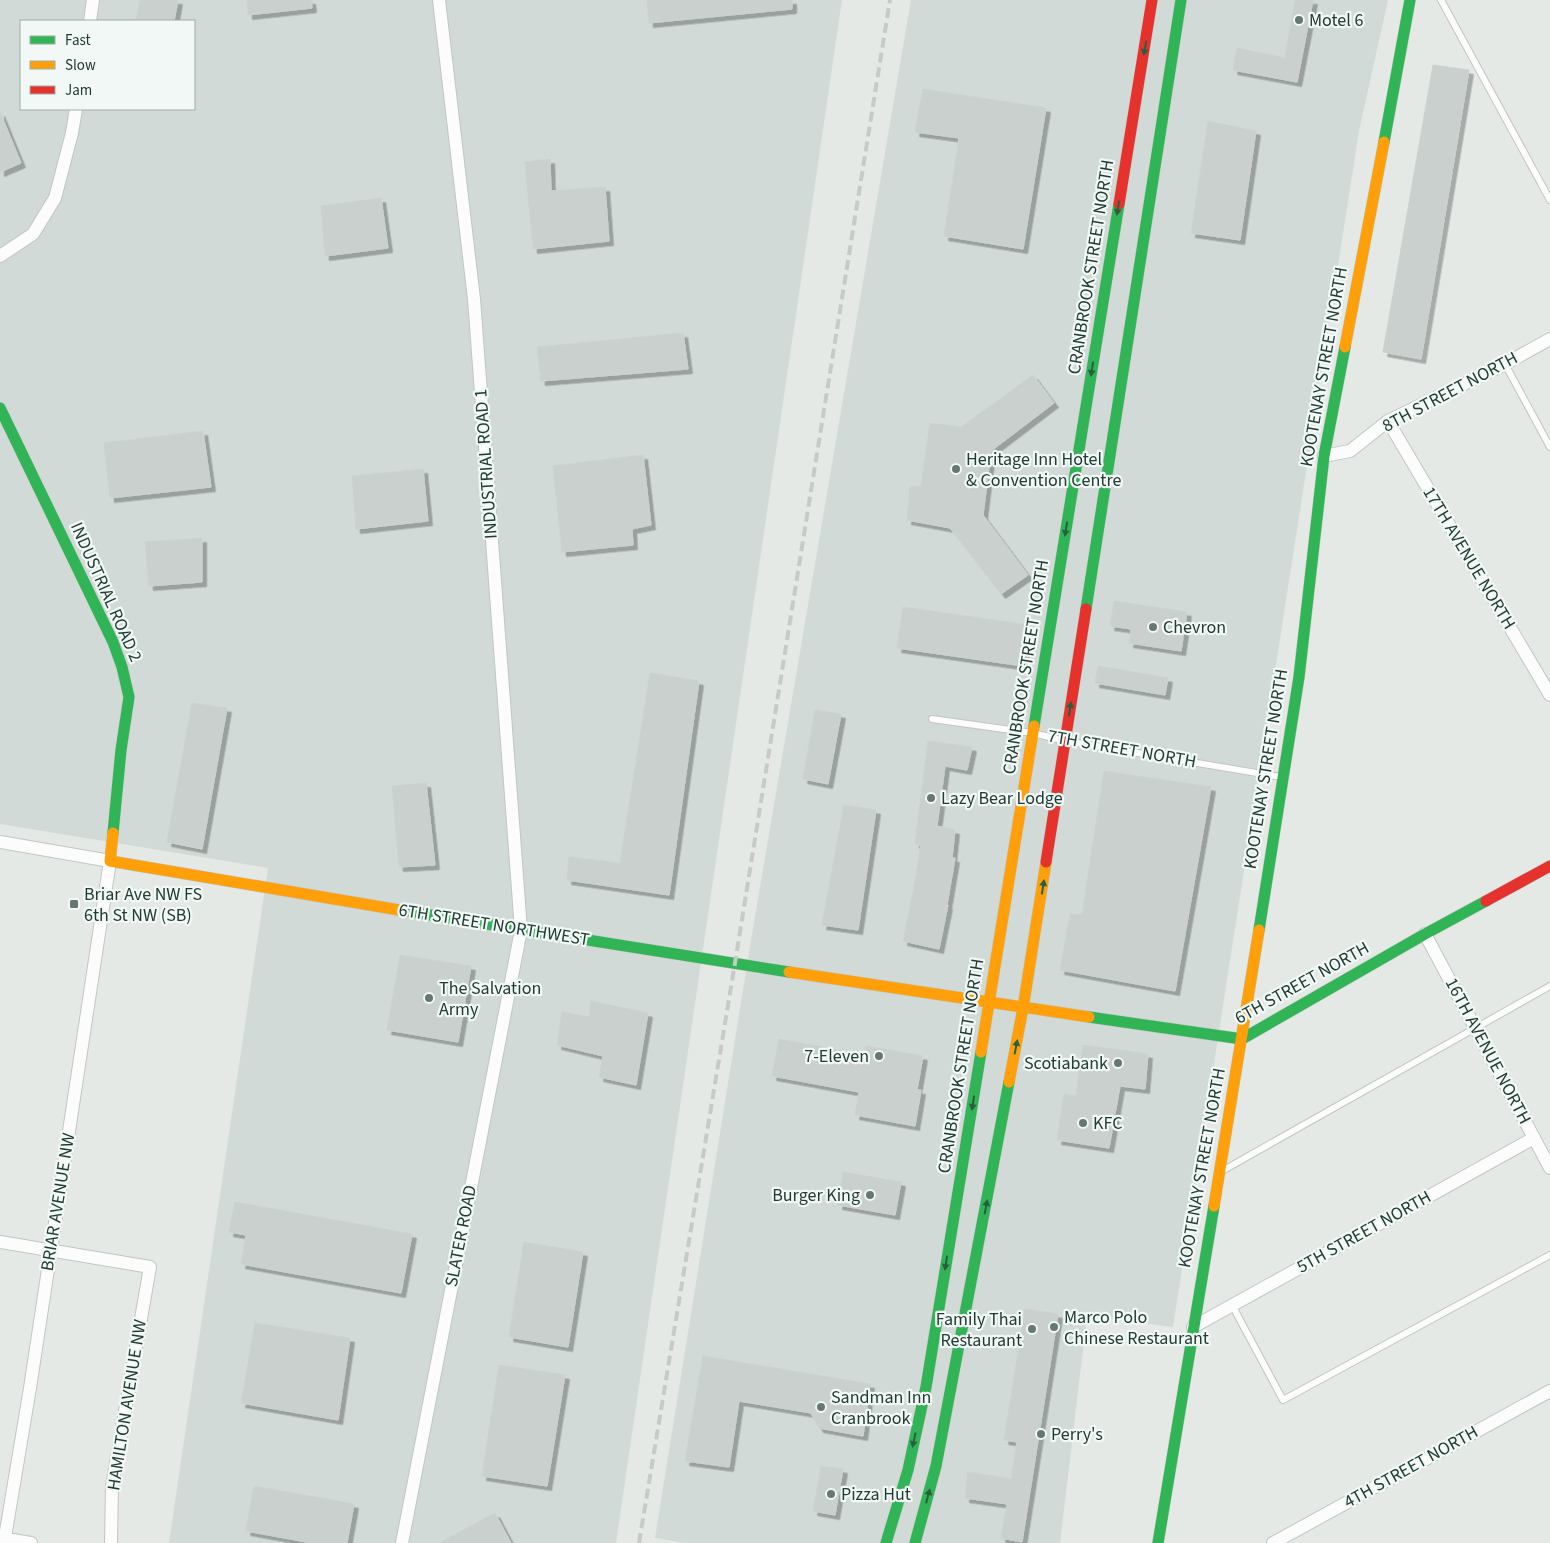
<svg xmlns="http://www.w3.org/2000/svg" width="1550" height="1543" font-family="'Source Sans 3',sans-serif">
  <defs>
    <filter id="shadow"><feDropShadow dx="4.5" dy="4.5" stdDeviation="0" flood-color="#0004"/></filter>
  </defs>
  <rect width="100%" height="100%" fill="#e4e9e6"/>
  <g fill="#d1dad6" fill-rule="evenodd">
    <path d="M0,0H842L616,1543H169L268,868L0,824ZM21,21H194V109H21Z"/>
    <path d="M911,0H1388L1359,131L1173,1327L1087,1316L1060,1543H686L655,1538L752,934Z"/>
  </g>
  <g fill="#cad0cd" stroke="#cdd2cf" filter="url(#shadow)">
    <path d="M140,0H178L174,21H136Z"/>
    <path d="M247,0H311L312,8L248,15Z"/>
    <path d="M647,0H792V9L649,23Z"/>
    <path d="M1295,0H1313L1297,82L1233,70L1237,48L1285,58Z"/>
    <path d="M1433,65L1469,70L1421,359L1383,352Z"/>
    <path d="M923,89L1046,108L1023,249L944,236L959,138L915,132Z"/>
    <path d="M0,112L21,163L0,172Z"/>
    <path d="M1208,121L1256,131L1240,240L1191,233Z"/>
    <path d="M550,159L551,191L605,187L609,241L533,249L525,162Z"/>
    <path d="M381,198L388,248L325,256L321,206Z"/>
    <path d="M683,333L688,369L541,381L537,347Z"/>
    <path d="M1033,375L1054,403L991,451L983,515L1028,575L1001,594L950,528L907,520L910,486L921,487L930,423L961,427Z"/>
    <path d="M203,431L211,487L110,498L104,443Z"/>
    <path d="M643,455L651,525L632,529L633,545L562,552L553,466Z"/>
    <path d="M423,469L428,521L356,529L352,476Z"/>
    <path d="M202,538V582L149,586L145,542Z"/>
    <path d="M1114,601L1187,612L1181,651L1129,643L1131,629L1110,626Z"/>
    <path d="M903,607L1029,625L1023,666L897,648Z"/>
    <path d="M1098,666L1168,678L1165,695L1095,683Z"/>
    <path d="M650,673L699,681L669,895L567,880L569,857L620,863Z"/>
    <path d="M192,703L227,708L202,849L167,842Z"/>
    <path d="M815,710L841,714L828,784L803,779Z"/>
    <path d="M928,741L972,747L967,770L945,766L937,826L955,830L952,858H955L947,905H948L939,949L903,941L912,898L921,845L915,844Z"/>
    <path d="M1104,771L1211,787L1175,991L1060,970L1070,914L1082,915Z"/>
    <path d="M426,783L435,865L399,867L392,786Z"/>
    <path d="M844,805L876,810L858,930L822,925Z"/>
    <path d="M400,955L471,966L458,1042L387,1030Z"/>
    <path d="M591,1001L648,1013L636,1085L599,1077L603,1056L557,1045L562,1012L589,1017Z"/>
    <path d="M779,1039L865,1055L866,1046L923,1056L917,1090H921L915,1126L855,1115L859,1092L772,1076Z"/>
    <path d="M1083,1045L1148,1054L1145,1089L1120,1086L1109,1148L1057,1140L1064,1094L1076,1096Z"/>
    <path d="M843,1172L901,1182L895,1215L838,1205Z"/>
    <path d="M235,1202L412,1234L401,1293L241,1264L246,1235L229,1232Z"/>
    <path d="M524,1242L583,1252L568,1347L509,1337Z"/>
    <path d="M1025,1309L1058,1314L1022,1542L1001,1538L1007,1504L965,1498L968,1472L1011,1479L1017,1442L1004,1440Z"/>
    <path d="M255,1323L350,1338L338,1420L241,1403Z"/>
    <path d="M703,1356L870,1384L863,1436L819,1428L811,1413L739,1401L729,1467L685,1461Z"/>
    <path d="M499,1365L565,1375L547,1486L482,1476Z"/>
    <path d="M821,1466L843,1469L835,1515L813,1511Z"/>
    <path d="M254,1486L354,1504L347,1543H312L246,1531Z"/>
    <path d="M495,1513L511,1543H439Z"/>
  </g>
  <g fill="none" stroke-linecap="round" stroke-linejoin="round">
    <g stroke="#c1c6c3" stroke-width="8">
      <g id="lane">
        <path d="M1441,0L1550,200"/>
        <path d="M1505,364L1550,447"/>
        <path d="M932,719L1033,733L1065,741L1281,777"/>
        <path d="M1222,1171L1550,986"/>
        <path d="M1232,1305L1283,1400L1550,1255"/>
      </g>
    </g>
    <g stroke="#c1c6c3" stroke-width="14">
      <g id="street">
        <path d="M90,21L93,0"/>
        <path d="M0,256L33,234L55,198L72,133L76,109"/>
        <path d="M1388,421L1550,695"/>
        <path d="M1324,456L1350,451L1388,421L1505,364L1550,339"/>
        <path d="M0,842L110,861L30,1388L4,1543"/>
        <path d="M1425,934L1550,1168"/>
        <path d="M0,1242L150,1267L112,1486L111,1543"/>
        <path d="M1193,1327L1534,1138"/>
        <path d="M0,1538L31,1543"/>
        <path d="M402,1543L521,930L474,299L439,0"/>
        <path d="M1273,1543L1550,1391"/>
      </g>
    </g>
    <g stroke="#bfc6c3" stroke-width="12">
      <g id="fast">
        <path d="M1384,142L1410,0"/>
        <path d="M0,408L113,642L122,667L129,697L121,750L113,833"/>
        <path d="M1086,609L1181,0"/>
        <path d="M1034,726L1119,204"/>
        <path d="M399,910L789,972"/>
        <path d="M1259,930L1299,677L1324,456L1345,347"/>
        <path d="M1089,1017L1242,1039L1425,934L1486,901"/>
        <path d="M886,1543L908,1470L926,1387L981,1052"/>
        <path d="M915,1543L936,1466L1009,1082"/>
        <path d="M1158,1543L1214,1206"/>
      </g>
    </g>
    <g stroke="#bfc6c3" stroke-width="12">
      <g id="slow">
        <path d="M1345,347L1384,142"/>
        <path d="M113,833L110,861L399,910"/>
        <path d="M789,972L1089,1017"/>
        <path d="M981,1052L1034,726"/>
        <path d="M1009,1082L1023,1008L1046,862"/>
        <path d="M1214,1206L1259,930"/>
      </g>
    </g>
    <g stroke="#bfc6c3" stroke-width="12">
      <g id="jam">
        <path d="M1119,204L1152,0"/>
        <path d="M1046,862L1086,609"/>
        <path d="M1486,901L1550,866"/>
      </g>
    </g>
    <use href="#lane" stroke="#fbfcfb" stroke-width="6"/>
    <use href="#street" stroke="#fbfcfb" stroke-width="12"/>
    <use href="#fast" stroke="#30b455" stroke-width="11"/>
    <use href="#slow" stroke="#ff9f0a" stroke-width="11"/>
    <use href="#jam" stroke="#e5322d" stroke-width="11"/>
    <path stroke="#c7cac9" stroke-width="4" stroke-dasharray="10 5" stroke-linecap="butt" d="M639,1543L735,963L890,0"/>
  </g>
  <defs><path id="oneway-solid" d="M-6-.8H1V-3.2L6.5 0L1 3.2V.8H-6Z" transform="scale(1.25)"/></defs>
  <g fill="#26603e">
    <use href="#oneway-solid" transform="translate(1145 48) rotate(99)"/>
    <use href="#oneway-solid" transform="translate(1118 208) rotate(99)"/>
    <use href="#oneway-solid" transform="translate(1092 369) rotate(99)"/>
    <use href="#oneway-solid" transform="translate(1066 529) rotate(99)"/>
    <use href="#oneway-solid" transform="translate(1070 709) rotate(-81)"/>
    <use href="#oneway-solid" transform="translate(1043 887) rotate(-81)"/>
    <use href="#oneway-solid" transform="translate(1016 1047) rotate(-79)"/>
    <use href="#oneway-solid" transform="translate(973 1103) rotate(99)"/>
    <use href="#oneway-solid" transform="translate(986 1207) rotate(-79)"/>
    <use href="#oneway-solid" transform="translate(946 1263) rotate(99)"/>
    <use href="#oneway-solid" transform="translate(914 1440) rotate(102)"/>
    <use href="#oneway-solid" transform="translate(928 1496) rotate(-75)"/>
  </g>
  <g fill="#657972" stroke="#f2f8f5" stroke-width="2">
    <circle cx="1299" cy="20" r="5"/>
    <circle cx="956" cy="469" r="5"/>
    <circle cx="1153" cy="627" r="5"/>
    <circle cx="931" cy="798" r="5"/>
    <rect x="69" y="899" width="10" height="10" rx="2.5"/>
    <circle cx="429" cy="998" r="5"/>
    <circle cx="879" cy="1056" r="5"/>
    <circle cx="1118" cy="1063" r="5"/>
    <circle cx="1083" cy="1123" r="5"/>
    <circle cx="870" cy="1195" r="5"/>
    <circle cx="1054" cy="1327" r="5"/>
    <circle cx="1032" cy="1329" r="5"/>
    <circle cx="821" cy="1407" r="5"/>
    <circle cx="1041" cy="1434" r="5"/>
    <circle cx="831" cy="1494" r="5"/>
  </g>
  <g text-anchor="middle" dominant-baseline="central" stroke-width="4.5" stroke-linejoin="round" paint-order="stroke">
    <g font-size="18" fill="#213c34" stroke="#f2f8f5" text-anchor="start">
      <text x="1309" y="20">Motel 6</text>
      <text x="966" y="459">Heritage Inn Hotel<tspan x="966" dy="21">&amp; Convention Centre</tspan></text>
      <text x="1163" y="627">Chevron</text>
      <text x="941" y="798">Lazy Bear Lodge</text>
      <text x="84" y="894">Briar Ave NW FS<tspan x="84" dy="21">6th St NW (SB)</tspan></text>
      <text x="439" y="988">The Salvation<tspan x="439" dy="21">Army</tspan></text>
      <text x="869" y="1056" text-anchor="end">7-Eleven</text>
      <text x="1108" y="1063" text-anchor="end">Scotiabank</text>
      <text x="1093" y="1123">KFC</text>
      <text x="860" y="1195" text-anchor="end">Burger King</text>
      <text x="1064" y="1317">Marco Polo<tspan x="1064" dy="21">Chinese Restaurant</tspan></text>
      <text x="1022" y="1319" text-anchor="end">Family Thai<tspan x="1022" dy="21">Restaurant</tspan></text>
      <text x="831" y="1397">Sandman Inn<tspan x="831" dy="21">Cranbrook</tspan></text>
      <text x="1051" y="1434">Perry's</text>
      <text x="841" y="1494">Pizza Hut</text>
    </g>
    <g font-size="18" fill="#213c34" stroke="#f2f8f5">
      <text transform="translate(1091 267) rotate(-81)">CRANBROOK STREET NORTH</text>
      <text transform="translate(1324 367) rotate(-80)">KOOTENAY STREET NORTH</text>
      <text transform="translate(1450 392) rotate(-28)">8TH STREET NORTH</text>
      <text transform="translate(486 464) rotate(-94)">INDUSTRIAL ROAD 1</text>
      <text transform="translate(1469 558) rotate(59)">17TH AVENUE NORTH</text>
      <text transform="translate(106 592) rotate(66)">INDUSTRIAL ROAD 2</text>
      <text transform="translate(1026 667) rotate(-81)">CRANBROOK STREET NORTH</text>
      <text transform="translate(1122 749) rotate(10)">7TH STREET NORTH</text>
      <text transform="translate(1266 769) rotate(-81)">KOOTENAY STREET NORTH</text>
      <text transform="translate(494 925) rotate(9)">6TH STREET NORTHWEST</text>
      <text transform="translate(1302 983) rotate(-29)">6TH STREET NORTH</text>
      <text transform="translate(1488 1051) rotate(62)">16TH AVENUE NORTH</text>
      <text transform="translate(961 1066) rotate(-81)">CRANBROOK STREET NORTH</text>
      <text transform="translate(1202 1168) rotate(-80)">KOOTENAY STREET NORTH</text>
      <text transform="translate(58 1202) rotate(-81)">BRIAR AVENUE NW</text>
      <text transform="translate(1364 1232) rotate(-29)">5TH STREET NORTH</text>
      <text transform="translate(461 1236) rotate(-79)">SLATER ROAD</text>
      <text transform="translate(127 1405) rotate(-81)">HAMILTON AVENUE NW</text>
      <text transform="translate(1411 1467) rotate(-29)">4TH STREET NORTH</text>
    </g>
  </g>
  <rect x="20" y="20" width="175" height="90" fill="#f2f8f5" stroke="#9eada8"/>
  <rect x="30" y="36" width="25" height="8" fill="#30b455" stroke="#9eada8"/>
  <text x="65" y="45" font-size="15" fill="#213c34">Fast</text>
  <rect x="30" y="61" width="25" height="8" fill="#ff9f0a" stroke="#9eada8"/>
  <text x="65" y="70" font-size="15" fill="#213c34">Slow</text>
  <rect x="30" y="86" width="25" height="8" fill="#e5322d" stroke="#9eada8"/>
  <text x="65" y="95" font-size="15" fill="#213c34">Jam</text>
</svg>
